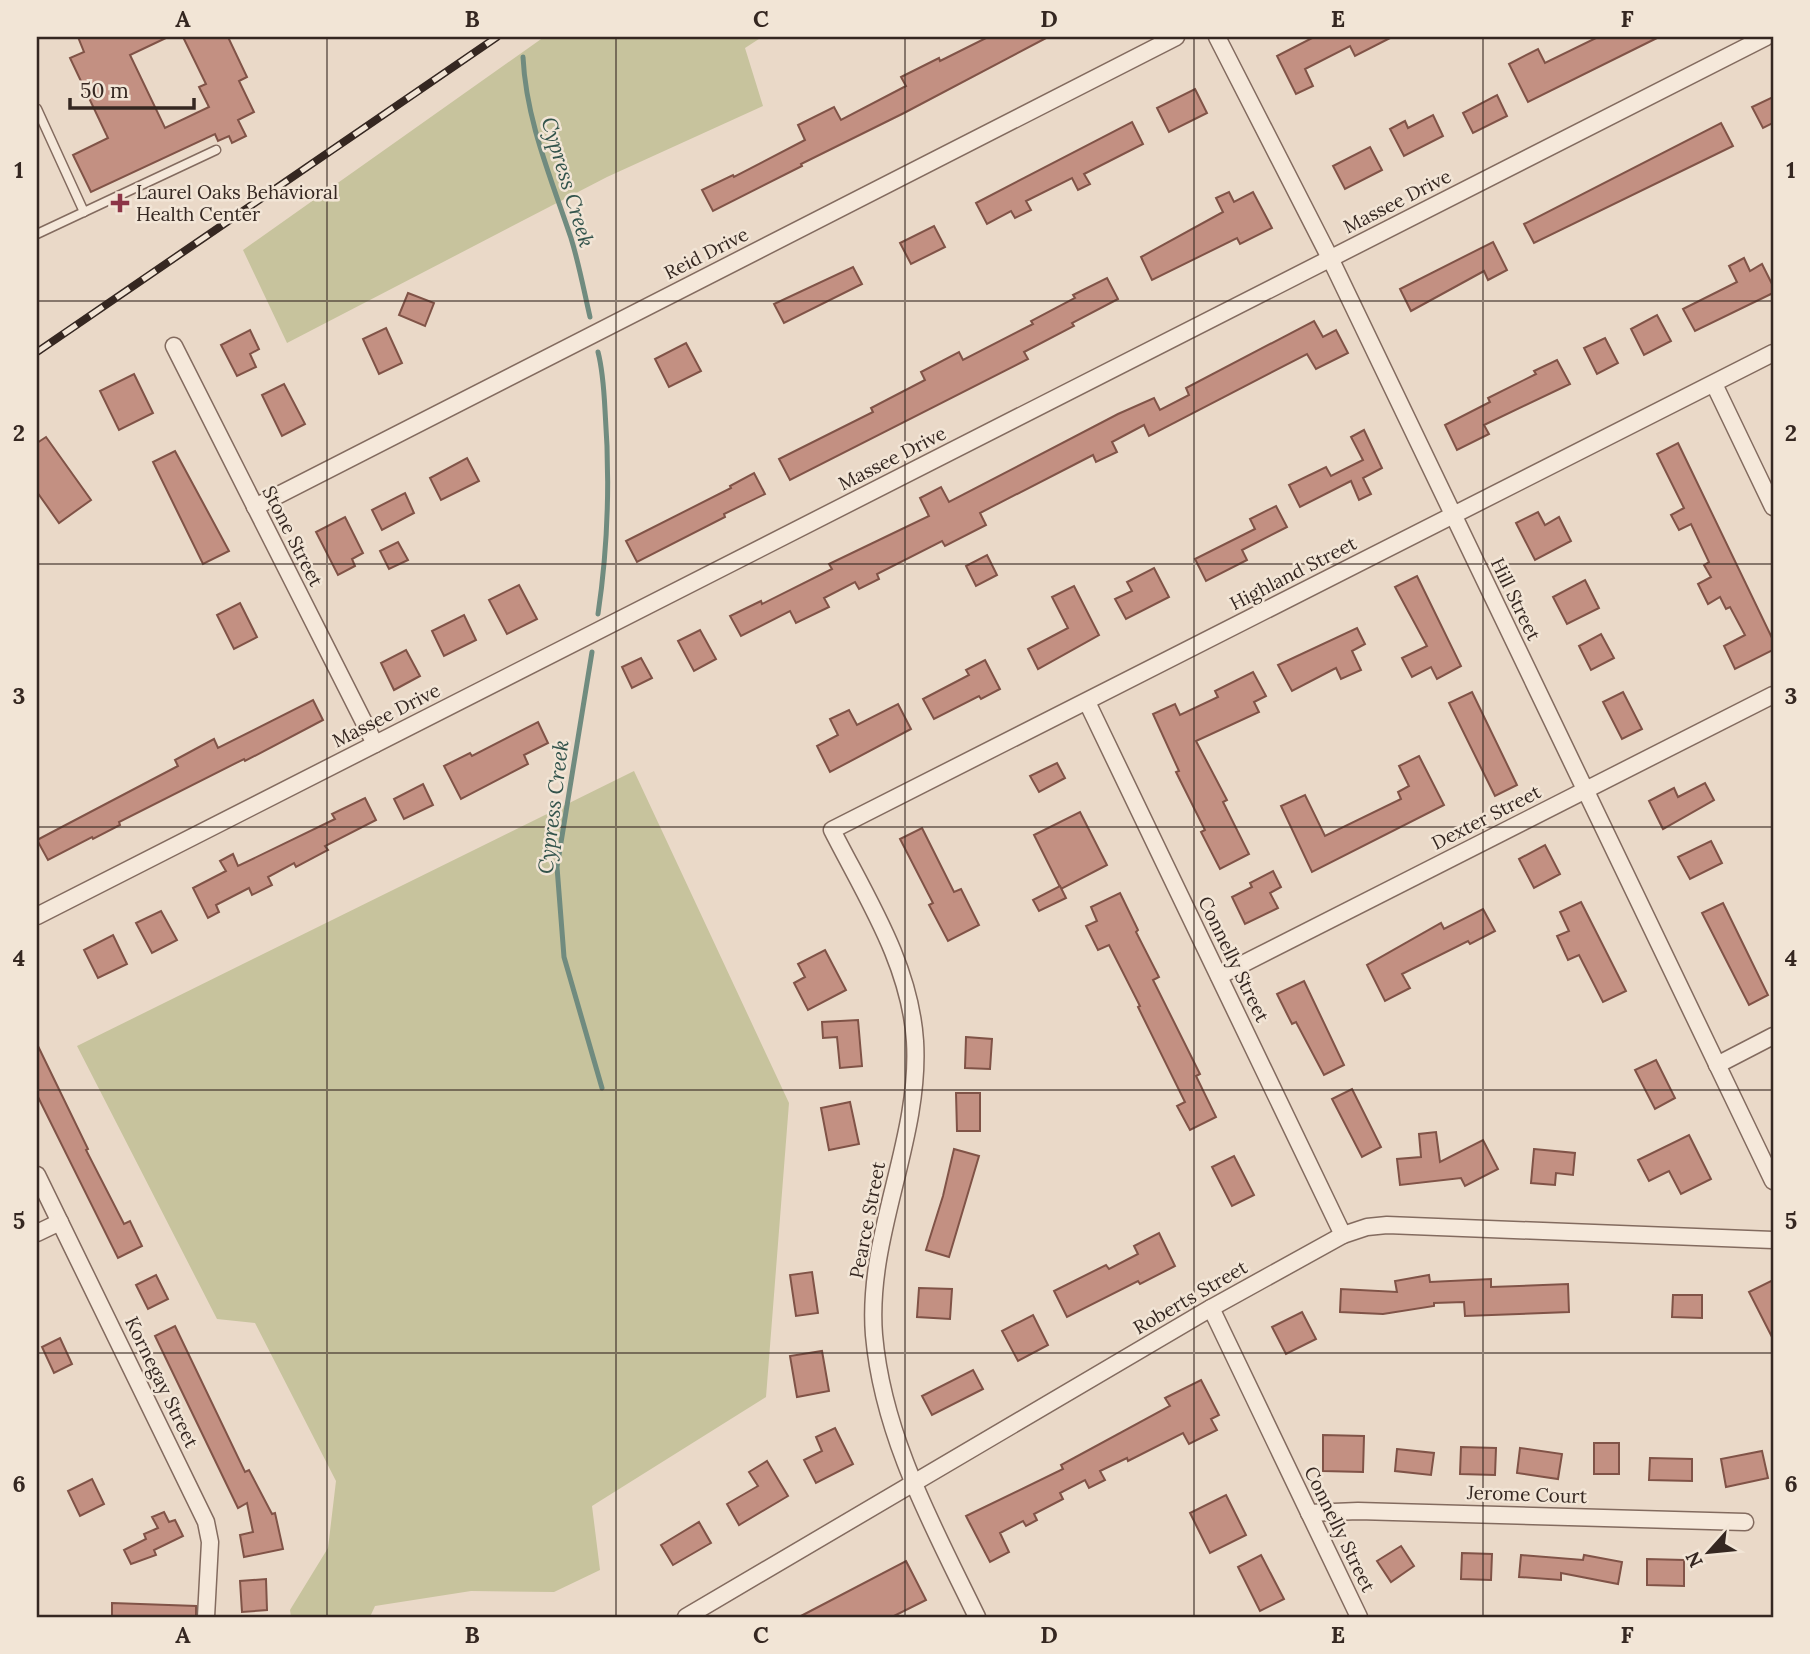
<svg xmlns="http://www.w3.org/2000/svg" width="1810" height="1654" font-family="Lora,serif">
  <rect width="100%" height="100%" fill="#ead9c8"/>
  <g fill="#c7c39d">
    <path d="M544,37H762L745,48L763,106L607,177L287,343L243,250Z"/>
    <path d="M634,771L789,1103L766,1397L592,1506L600,1570L554,1592L471,1591L375,1606L370,1617H291L290,1610L328,1548L336,1481L255,1323L217,1319L77,1046Z"/>
  </g>
  <g fill="none" stroke-linecap="round" stroke-linejoin="round">
    <g stroke="#708b7f" stroke-width="5">
      <path d="M523,57C526,120 551,178 571,238C579,264 584,291 590,317"/>
      <path d="M598,614C608,547 610,478 605,410C604,391 603,371 598,352"/>
      <path d="M592,652L557,867L564,957L602,1088"/>
    </g>
  </g>
  <g fill="#c39082" stroke="#805347" stroke-width="2">
    <path d="M78,37H168L130,55L165,128L209,107L199,87L206,84L183,37H228L247,77L239,81L254,112L238,120L246,136L232,143L229,136L218,141L215,134L91,192L73,155L108,138L70,58L84,52Z"/>
    <path d="M988,37H1048L904,113L801,164L802,166L713,211L702,190L733,175L734,177L805,140L798,125L834,107L841,120L906,86L901,77L939,58L940,61Z"/>
    <path d="M1314,37H1392L1355,56L1350,46L1305,69L1313,86L1296,94L1277,56Z"/>
    <path d="M1598,37H1659L1528,102L1509,64L1538,49L1545,63Z"/>
    <path d="M1195,89L1207,113L1169,132L1157,108Z"/>
    <path d="M1497,95L1507,116L1473,133L1463,113Z"/>
    <path d="M1773,97V123L1763,128L1752,107Z"/>
    <path d="M1433,115L1443,136L1404,156L1390,129L1405,121L1408,128Z"/>
    <path d="M1132,122L1143,144L1084,174L1090,184L1078,190L1072,178L1026,201L1031,210L1015,218L1011,211L987,224L976,203Z"/>
    <path d="M1721,123L1733,146L1534,243L1524,224Z"/>
    <path d="M1370,147L1382,170L1345,189L1333,166Z"/>
    <path d="M1229,192L1234,202L1253,192L1272,228L1240,244L1237,238L1152,280L1141,257L1223,212L1216,198Z"/>
    <path d="M934,226L945,247L911,264L900,243Z"/>
    <path d="M1493,242L1507,270L1488,280L1484,271L1411,311L1400,289Z"/>
    <path d="M1744,258L1750,271L1762,264L1773,286V293L1695,331L1683,309L1737,282L1729,266Z"/>
    <path d="M853,267L862,284L784,323L774,304Z"/>
    <path d="M1107,278L1118,299L1072,323L1074,326L1024,352L1028,359L790,480L779,459L873,412L871,408L925,380L921,372L959,352L963,360L1033,324L1031,321L1075,298L1073,295Z"/>
    <path d="M408,293L434,303L425,326L399,315Z"/>
    <path d="M1657,315L1671,341L1644,355L1631,329Z"/>
    <path d="M1314,321L1323,337L1336,330L1348,353L1316,369L1307,354L1149,436L1144,425L1112,442L1117,452L1096,462L1093,455L980,513L986,525L945,546L942,541L877,574L879,579L859,589L855,582L824,598L829,607L796,623L790,611L741,636L730,616L761,601L762,604L832,569L829,564L929,516L920,498L941,487L949,502L1118,414L1154,398L1160,410L1189,395L1186,388Z"/>
    <path d="M386,328L402,363L379,374L363,339Z"/>
    <path d="M250,330L259,349L250,354L256,367L237,376L221,345Z"/>
    <path d="M1605,338L1618,363L1597,374L1584,348Z"/>
    <path d="M686,343L701,371L669,387L655,359Z"/>
    <path d="M1557,360L1570,384L1484,425L1489,434L1457,450L1445,425L1490,402L1488,398L1536,374L1534,371Z"/>
    <path d="M134,374L153,413L119,430L100,391Z"/>
    <path d="M284,384L305,424L282,436L262,395Z"/>
    <path d="M1364,430L1382,468L1363,478L1371,494L1359,500L1351,481L1300,507L1289,485L1326,467L1331,476L1363,460L1351,437Z"/>
    <path d="M46,437L91,500L59,523L37,492V443Z"/>
    <path d="M1678,443L1773,640V650L1735,669L1724,646L1745,635L1730,607L1726,609L1720,597L1708,604L1698,584L1711,577L1704,565L1709,562L1691,524L1679,530L1671,515L1684,508L1657,454Z"/>
    <path d="M175,451L229,551L203,564L153,462Z"/>
    <path d="M467,458L479,481L441,500L430,478Z"/>
    <path d="M754,473L765,494L724,514L725,517L637,562L626,541L731,488L730,486Z"/>
    <path d="M405,493L414,513L382,530L372,510Z"/>
    <path d="M1276,506L1287,527L1242,550L1247,560L1206,581L1195,559L1255,529L1250,519Z"/>
    <path d="M1538,512L1545,525L1559,517L1571,541L1535,560L1516,523Z"/>
    <path d="M345,517L363,553L352,559L355,566L338,575L316,532Z"/>
    <path d="M398,542L408,560L389,569L380,551Z"/>
    <path d="M987,555L997,575L976,586L966,566Z"/>
    <path d="M1154,568L1169,597L1126,619L1115,599L1132,591L1127,582Z"/>
    <path d="M1417,576L1461,666L1437,679L1431,667L1412,677L1402,658L1427,646L1395,587Z"/>
    <path d="M1585,580L1599,608L1567,624L1553,597Z"/>
    <path d="M519,585L537,619L507,634L489,600Z"/>
    <path d="M1074,586L1099,635L1038,669L1028,649L1068,628L1052,597Z"/>
    <path d="M240,603L257,637L234,649L217,615Z"/>
    <path d="M464,615L476,640L444,656L432,631Z"/>
    <path d="M1357,628L1365,644L1352,651L1361,670L1341,679L1336,668L1292,691L1278,665Z"/>
    <path d="M700,630L716,659L694,671L678,641Z"/>
    <path d="M1601,634L1614,658L1591,670L1579,646Z"/>
    <path d="M406,650L420,676L394,690L381,663Z"/>
    <path d="M641,658L652,678L632,688L622,667Z"/>
    <path d="M985,660L1000,689L981,699L979,696L934,719L923,699L969,675L966,670Z"/>
    <path d="M1253,672L1266,696L1254,702L1259,712L1196,741L1227,800L1223,802L1249,854L1220,869L1201,832L1205,830L1176,772L1179,771L1153,714L1175,704L1180,715L1218,697L1215,691Z"/>
    <path d="M1472,692L1517,785L1495,796L1449,703Z"/>
    <path d="M1623,692L1642,729L1622,739L1603,702Z"/>
    <path d="M313,700L323,720L245,761L244,759L119,822L120,825L93,839L92,837L48,860L37,840L178,766L175,760L214,739L218,748Z"/>
    <path d="M898,704L911,729L830,772L817,746L838,735L830,719L849,710L857,725Z"/>
    <path d="M538,722L548,743L524,755L528,764L461,799L444,766L470,753L472,756Z"/>
    <path d="M1419,756L1444,805L1312,872L1281,806L1305,795L1325,836L1401,799L1398,792L1409,786L1399,766Z"/>
    <path d="M1057,763L1065,778L1039,792L1030,776Z"/>
    <path d="M1705,783L1714,800L1663,829L1649,801L1674,788L1678,797Z"/>
    <path d="M423,784L433,805L404,819L394,799Z"/>
    <path d="M365,798L376,820L325,846L328,850L296,867L294,863L268,877L272,885L252,895L249,888L216,905L219,912L208,918L193,888L226,871L220,861L233,854L238,866L335,819L332,814Z"/>
    <path d="M1080,812L1107,865L1061,889L1034,835Z"/>
    <path d="M922,828L954,892L961,889L979,925L948,941L929,905L933,903L900,839Z"/>
    <path d="M1711,841L1722,863L1690,879L1678,857Z"/>
    <path d="M1545,845L1560,874L1534,888L1519,859Z"/>
    <path d="M1273,871L1281,887L1270,893L1278,908L1245,924L1232,897L1252,887L1250,883Z"/>
    <path d="M1060,886L1066,898L1039,911L1033,900Z"/>
    <path d="M1120,893L1138,930L1136,932L1159,977L1153,980L1200,1074L1196,1076L1216,1117L1190,1130L1177,1106L1185,1102L1138,1007L1140,1006L1109,945L1098,950L1086,926L1097,921L1091,907Z"/>
    <path d="M1581,902L1626,991L1603,1002L1579,955L1568,960L1557,936L1569,931L1560,912Z"/>
    <path d="M1723,903L1768,995L1749,1005L1702,913Z"/>
    <path d="M1483,909L1495,931L1470,944L1468,941L1402,974L1410,988L1385,1001L1367,965L1441,923L1444,929Z"/>
    <path d="M161,911L177,940L152,953L136,923Z"/>
    <path d="M113,935L127,964L98,978L84,950Z"/>
    <path d="M825,950L846,990L808,1010L794,983L805,977L798,964Z"/>
    <path d="M1304,981L1344,1065L1324,1075L1296,1022L1292,1024L1277,994Z"/>
    <path d="M858,1020L862,1066L840,1068L837,1037L823,1038L822,1022Z"/>
    <path d="M966,1037L992,1039L990,1069L965,1068Z"/>
    <path d="M37,1044L88,1149L86,1150L124,1224L130,1221L142,1246L118,1258L37,1095Z"/>
    <path d="M1656,1060L1675,1098L1655,1109L1635,1070Z"/>
    <path d="M1352,1089L1381,1147L1362,1157L1332,1099Z"/>
    <path d="M956,1093H980V1131H957Z"/>
    <path d="M850,1102L859,1144L829,1150L821,1108Z"/>
    <path d="M1436,1132L1440,1162L1483,1140L1498,1169L1465,1186L1461,1178L1400,1185L1397,1159L1421,1157L1419,1134Z"/>
    <path d="M1689,1135L1711,1179L1681,1194L1669,1171L1649,1181L1638,1160Z"/>
    <path d="M954,1149L979,1156L949,1257L926,1250L943,1196Z"/>
    <path d="M1534,1149L1575,1153L1573,1175L1556,1173L1555,1185L1531,1183Z"/>
    <path d="M1234,1156L1254,1195L1232,1206L1212,1167Z"/>
    <path d="M1159,1233L1175,1266L1140,1284L1138,1281L1067,1317L1054,1291L1106,1265L1109,1269L1138,1254L1134,1246Z"/>
    <path d="M812,1272L818,1313L796,1316L790,1275Z"/>
    <path d="M156,1275L168,1299L148,1309L136,1285Z"/>
    <path d="M1429,1275L1430,1282L1491,1279V1287L1568,1284L1569,1312L1465,1316L1464,1302L1434,1303V1306L1383,1314L1340,1312L1341,1289L1397,1292L1395,1281Z"/>
    <path d="M1773,1280V1339L1749,1292Z"/>
    <path d="M919,1288L952,1289L950,1319L917,1317Z"/>
    <path d="M1673,1295H1702V1318L1672,1317Z"/>
    <path d="M1302,1312L1316,1339L1286,1354L1272,1327Z"/>
    <path d="M1033,1315L1048,1345L1018,1361L1002,1331Z"/>
    <path d="M175,1326L245,1472L249,1470L272,1514L275,1513L283,1549L244,1557L240,1535L253,1532L247,1503L238,1508L155,1336Z"/>
    <path d="M60,1338L72,1364L54,1373L42,1347Z"/>
    <path d="M822,1351L829,1391L797,1397L790,1356Z"/>
    <path d="M973,1370L983,1389L932,1415L922,1396Z"/>
    <path d="M1201,1380L1219,1415L1211,1419L1217,1430L1189,1444L1183,1433L1128,1461L1127,1458L1100,1471L1105,1480L1089,1488L1085,1480L1060,1493L1063,1499L1034,1514L1037,1520L1026,1526L1023,1521L1000,1533L1009,1552L990,1562L966,1516L1063,1469L1061,1465L1170,1406L1165,1398Z"/>
    <path d="M835,1428L853,1464L816,1483L804,1460L822,1451L816,1437Z"/>
    <path d="M1323,1435L1364,1436L1363,1472L1323,1471Z"/>
    <rect x="1594" y="1443" width="25" height="31"/>
    <path d="M1461,1447L1496,1448L1495,1475L1460,1474Z"/>
    <path d="M1520,1448L1562,1454L1558,1479L1517,1473Z"/>
    <path d="M1397,1449L1434,1453L1431,1475L1395,1471Z"/>
    <path d="M1762,1451L1768,1478L1726,1487L1721,1459Z"/>
    <path d="M1650,1458L1692,1459V1481L1649,1480Z"/>
    <path d="M767,1461L788,1496L739,1525L727,1504L758,1486L749,1472Z"/>
    <path d="M92,1479L104,1504L80,1516L68,1491Z"/>
    <path d="M1226,1495L1246,1535L1210,1553L1190,1513Z"/>
    <path d="M164,1512L169,1522L175,1520L183,1536L154,1550L156,1555L131,1564L124,1550L146,1539L144,1534L158,1528L152,1517Z"/>
    <path d="M699,1522L711,1543L673,1565L661,1545Z"/>
    <path d="M1401,1546L1414,1566L1391,1582L1377,1561Z"/>
    <path d="M1462,1553L1492,1554L1491,1580L1461,1579Z"/>
    <path d="M1261,1555L1284,1599L1260,1611L1238,1567Z"/>
    <path d="M1521,1555L1583,1560L1584,1555L1622,1562L1618,1584L1561,1573V1580L1519,1577Z"/>
    <path d="M1647,1559L1684,1560V1586L1647,1585Z"/>
    <path d="M906,1561L926,1600L892,1617H799Z"/>
    <path d="M266,1579L267,1610L242,1612L240,1581Z"/>
    <path d="M112,1603L196,1606V1617H112Z"/>
  </g>
  <g fill="none" stroke-linecap="round" stroke-linejoin="round">
    <g stroke="#836b5f" stroke-width="11">
      <g id="service">
        <path d="M37,109L84,212"/>
        <path d="M37,234L216,150"/>
      </g>
    </g>
    <g stroke="#836b5f" stroke-width="19">
      <g id="minor">
        <path d="M1217,37L1330,258L1773,1181"/>
        <path d="M174,346L375,744"/>
        <path d="M1714,384L1773,507"/>
        <path d="M255,507L1176,37"/>
        <path d="M1087,702L1343,1235"/>
        <path d="M37,916L1766,37"/>
        <path d="M1219,976L1773,695"/>
        <path d="M1717,1065L1773,1036"/>
        <path d="M37,1175L206,1522L210,1542L206,1617"/>
        <path d="M37,1233L60,1222"/>
        <path d="M1211,1308L1359,1617"/>
        <path d="M1309,1513L1358,1511L1745,1522"/>
        <path d="M686,1617L1211,1308L1343,1235L1367,1227L1387,1225L1773,1240"/>
        <path d="M977,1617C933,1526 883,1437 874,1335C866,1235 921,1140 915,1041C910,964 866,897 832,830L1773,353"/>
      </g>
    </g>
    <use href="#service" stroke="#f5e8da" stroke-width="8"/>
    <use href="#minor" stroke="#f5e8da" stroke-width="16"/>
    <g stroke="#352721" stroke-width="8">
      <path id="rail" d="M37,352L497,37"/>
    </g>
    <use href="#rail" stroke="#f2e5d6" stroke-width="5" stroke-dasharray="16" stroke-linecap="butt"/>
  </g>
  <path fill="none" stroke="#352721" stroke-width="2" stroke-opacity="0.55" d="M327,37V1617M616,37V1617M905,37V1617M1194,37V1617M1483,37V1617M37,301H1773M37,564H1773M37,827H1773M37,1090H1773M37,1353H1773"/>
  <path fill="#8c3547" stroke="#f2e5d6" stroke-width="2.5" d="M116.5 192.5h7v7h7v7h-7v7h-7v-7h-7v-7h7z"/>
  <g text-anchor="middle" dominant-baseline="central" stroke-width="5" stroke-linejoin="round" paint-order="stroke">
    <g font-size="19" fill="#352721" stroke="#f2e5d6" text-anchor="start">
      <text x="136" y="192">Laurel Oaks Behavioral<tspan x="136" dy="22">Health Center</tspan></text>
    </g>
    <g font-size="19" fill="#352721" stroke="#f2e5d6">
      <text transform="translate(1397 201) rotate(-27)">Massee Drive</text>
      <text transform="translate(706 253) rotate(-27)">Reid Drive</text>
      <text transform="translate(892 458) rotate(-27)">Massee Drive</text>
      <text transform="translate(293 536) rotate(63)">Stone Street</text>
      <text transform="translate(1293 573) rotate(-27)">Highland Street</text>
      <text transform="translate(1516 599) rotate(64)">Hill Street</text>
      <text transform="translate(386 715) rotate(-27)">Massee Drive</text>
      <text transform="translate(1486 817) rotate(-27)">Dexter Street</text>
      <text transform="translate(1234 959) rotate(64)">Connelly Street</text>
      <text transform="translate(867 1220) rotate(-79)">Pearce Street</text>
      <text transform="translate(1190 1297) rotate(-30)">Roberts Street</text>
      <text transform="translate(162 1382) rotate(64)">Kornegay Street</text>
      <text transform="translate(1527 1494) rotate(2)">Jerome Court</text>
      <text transform="translate(1340 1529) rotate(64)">Connelly Street</text>
    </g>
    <g font-size="21" font-style="italic" fill="#32534b" stroke="#f2e5d6">
      <text transform="translate(568 182) rotate(73)">Cypress Creek</text>
      <text transform="translate(553 807) rotate(-83)">Cypress Creek</text>
    </g>
  </g>
  <rect width="1810" height="1654" fill="none" stroke="#f2e5d6" stroke-width="77"/>
  <g transform="translate(1709 1552) rotate(243)" stroke="#f2e5d6" stroke-width="5" paint-order="stroke">
  <path d="M0-5L12 26L0 18L-12 26Z" fill="#352721"/>
  <text y="-10" font-size="19" font-weight="bold" text-anchor="middle" fill="#352721">N</text>
  </g>
  <path d="M70 98v10h124v-10" fill="none" stroke="#352721" stroke-width="3.5"/>
  <text x="80" y="98" font-size="21" fill="#352721" stroke="#f2e5d6" stroke-width="5" paint-order="stroke">50 m</text>
  <rect x="38" y="38" width="1734" height="1578" fill="none" stroke="#352721" stroke-width="2.5"/>
  <g font-size="23" text-anchor="middle" font-weight="bold" fill="#352721">
    <text x="183" y="27">A</text>
    <text x="472" y="27">B</text>
    <text x="761" y="27">C</text>
    <text x="1049" y="27">D</text>
    <text x="1338" y="27">E</text>
    <text x="1627" y="27">F</text>
    <text x="19" y="178">1</text>
    <text x="1791" y="178">1</text>
    <text x="19" y="441">2</text>
    <text x="1791" y="441">2</text>
    <text x="19" y="704">3</text>
    <text x="1791" y="704">3</text>
    <text x="19" y="966">4</text>
    <text x="1791" y="966">4</text>
    <text x="19" y="1229">5</text>
    <text x="1791" y="1229">5</text>
    <text x="19" y="1492">6</text>
    <text x="1791" y="1492">6</text>
    <text x="183" y="1643">A</text>
    <text x="472" y="1643">B</text>
    <text x="761" y="1643">C</text>
    <text x="1049" y="1643">D</text>
    <text x="1338" y="1643">E</text>
    <text x="1627" y="1643">F</text>
  </g>
</svg>
